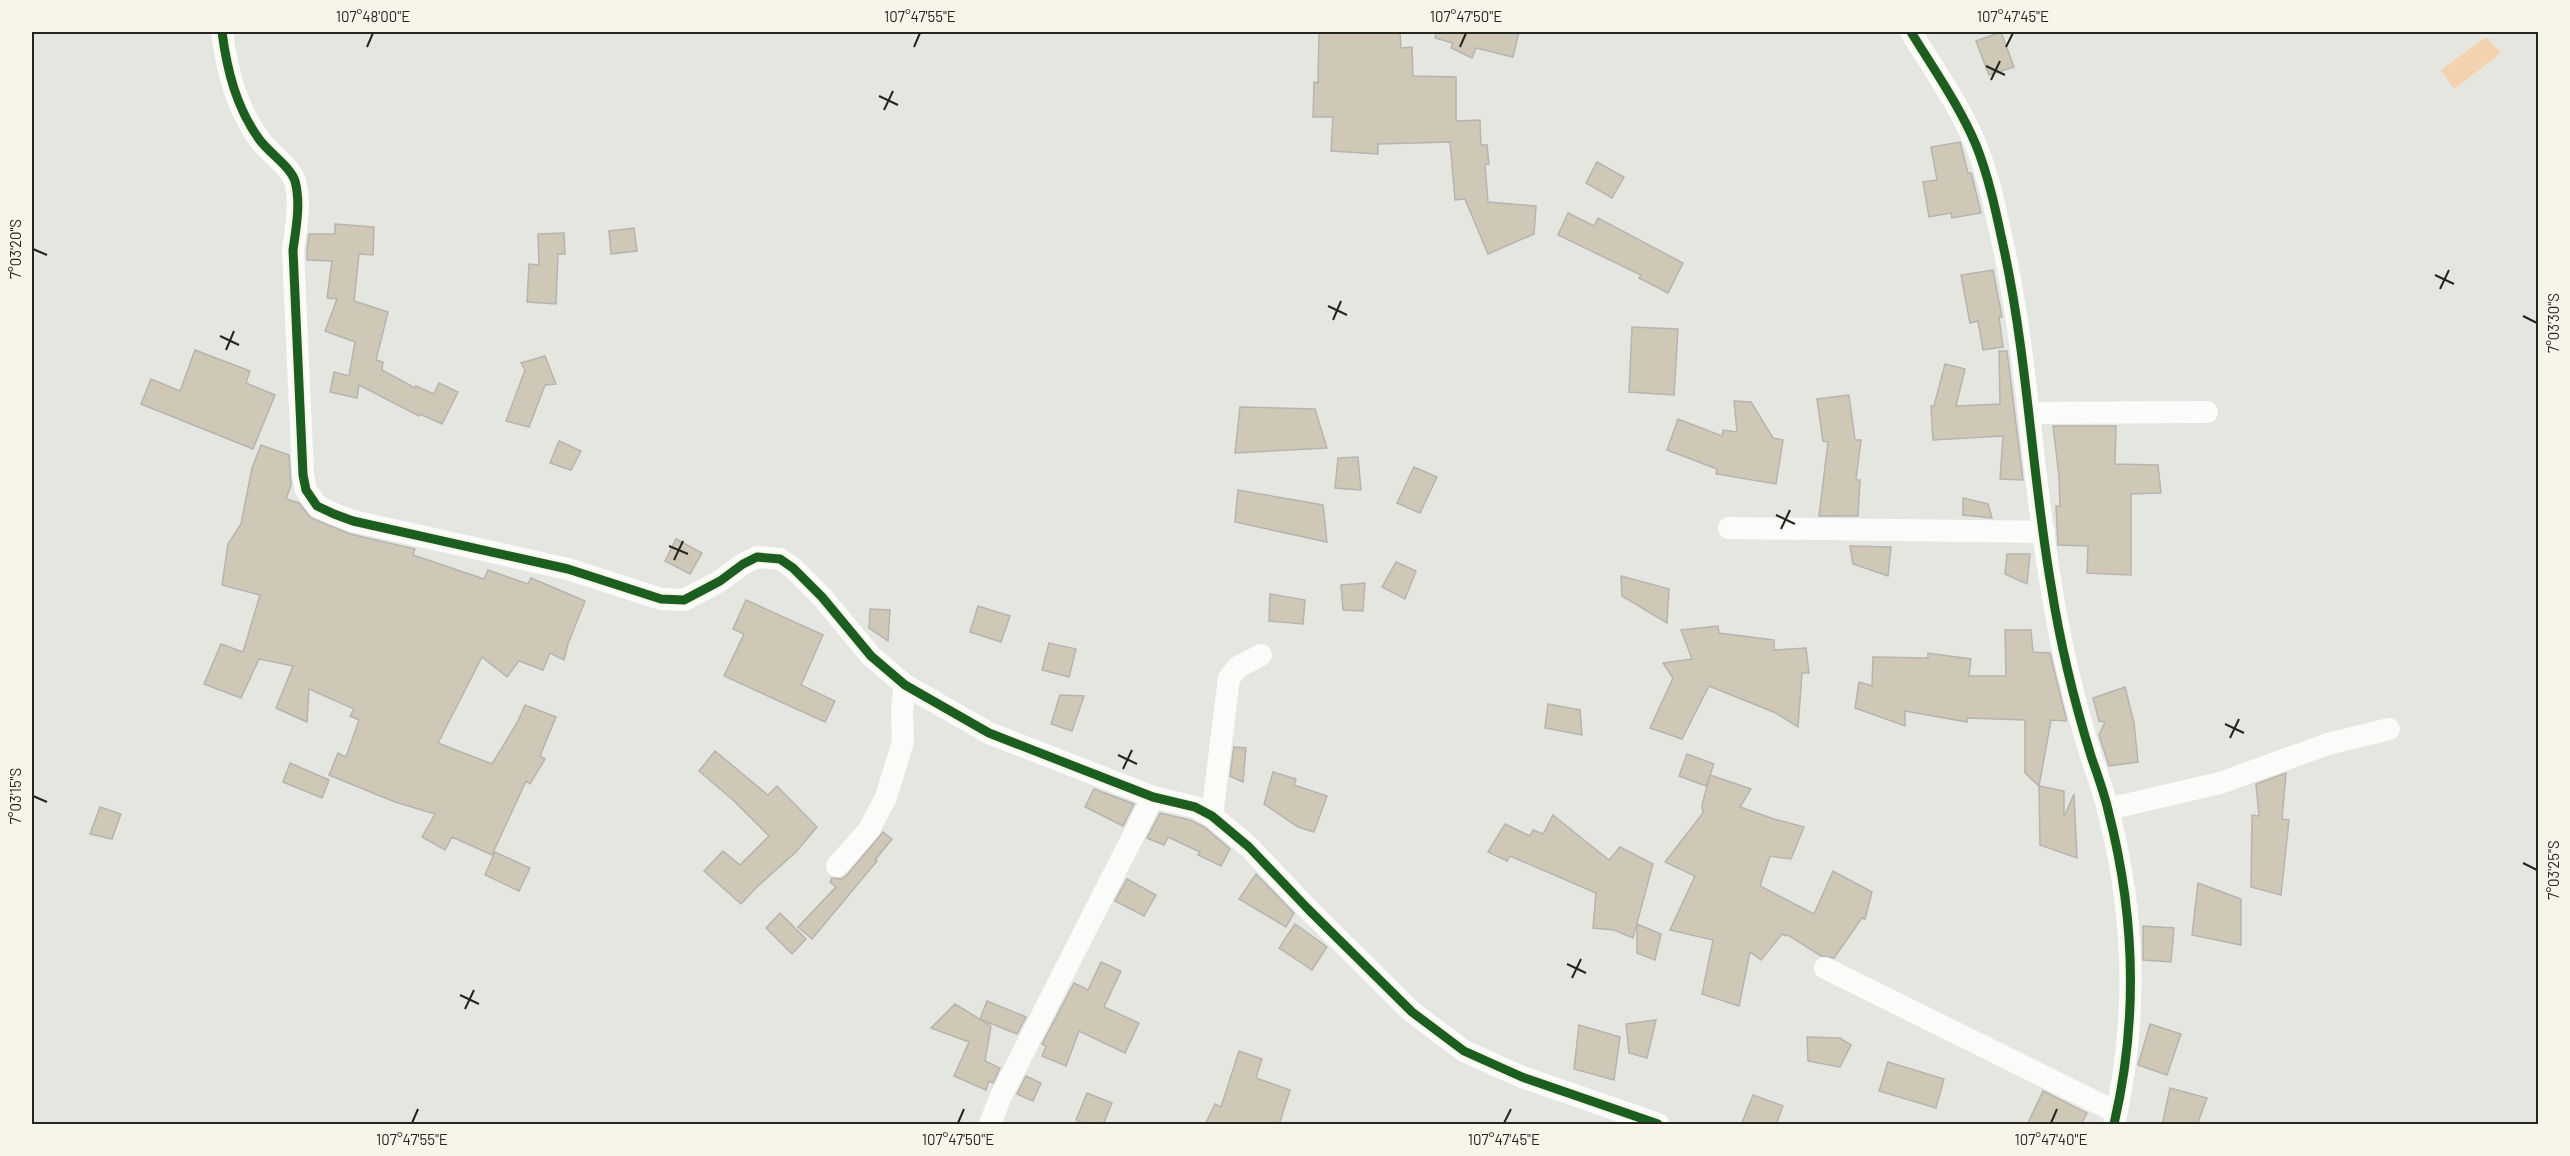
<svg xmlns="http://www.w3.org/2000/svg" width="2570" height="1156" font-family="Barlow,sans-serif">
  <rect width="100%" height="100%" fill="#e6e6e0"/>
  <path fill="#f4d2af" d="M2486,37L2501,53L2454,89L2441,70Z"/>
  <g fill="#d0c8b7" stroke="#b6b4b0" stroke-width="1.5">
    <path d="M1319,32H1400L1401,48L1412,47L1413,76L1456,77V121L1480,120L1481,145H1487L1489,164L1485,165L1488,202L1536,206L1534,234L1488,254L1465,199L1455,200L1450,142L1378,144V154L1331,151L1333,117H1313L1314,82L1318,83Z"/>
    <path d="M1436,32H1519L1513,57L1476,48L1472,58L1451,48L1453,43L1435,38Z"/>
    <path d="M2001,32L2014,67L1989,75L1976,41Z"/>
    <path d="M1960,142L1968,173H1971L1972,176L1981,213L1952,218L1951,213L1929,217L1923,182L1937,180L1931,147Z"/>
    <path d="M1597,162L1624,177L1612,198L1586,183Z"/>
    <path d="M1568,213L1594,226L1598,218L1683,263L1668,293L1639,278L1641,275L1558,235Z"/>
    <path d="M335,224L374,227L373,255L359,254L354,301L388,312L376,360L383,362L382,370L415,388L416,386L434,394L439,383L458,392L442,424L420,414L419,416L359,385L357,398L330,392L334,372L349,376L355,342L325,331L337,299L327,298L332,261L307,260V251L309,234H335Z"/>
    <path d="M634,228L637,251L611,254L609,231Z"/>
    <path d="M564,233L565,254H558L556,304L527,302L529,264L539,265L538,234Z"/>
    <path d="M1993,270L2002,317H1999L2003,347L1983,350L1978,321L1970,323L1961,275Z"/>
    <path d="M1632,327L1678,329L1674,395L1629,392Z"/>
    <path d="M195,350L250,371L246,383L275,395L253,449L141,404L151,379L180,391Z"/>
    <path d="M1999,351H2007L2023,480L2000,479L2003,436L1933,440L1931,406H1934L1945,364L1965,369L1956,406L2000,404Z"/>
    <path d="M545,356L556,384L545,385L529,427L506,421L525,370L521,363Z"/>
    <path d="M1849,395L1855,440H1861L1856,480H1860L1858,516H1819L1828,442L1823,441L1817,399Z"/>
    <path d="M1734,401L1751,402L1773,438L1783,440L1776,484L1716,474L1717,469L1667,450L1678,419L1722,436L1723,430L1737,432Z"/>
    <path d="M1240,407L1315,409L1327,448L1235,453Z"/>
    <path d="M2053,426H2116L2115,464L2158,465L2161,493L2131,494V575L2087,573L2088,546L2058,545L2056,506H2060L2059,476Z"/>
    <path d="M559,441L581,451L571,470L550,463Z"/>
    <path d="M261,445L289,455L291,485L286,499L299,503L311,518L350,534L415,549L413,555L484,579L488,570L528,584L531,578L585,601L568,644L564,660L550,653L543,670L519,661L507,677L482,657L438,743L492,764L517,723L525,705L556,717L540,756L545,759L530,784L526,781L492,855L452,837L445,850L422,837L435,814L395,802L329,775L338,753L346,757L359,720L350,716L354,709L309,689L307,722L276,708L293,666L259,659L241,698L204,684L221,644L243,652L260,595L222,585L228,544L241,524L252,468Z"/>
    <path d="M1358,457L1361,490L1335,488L1338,458Z"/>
    <path d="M1414,467L1437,477L1420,513L1397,503Z"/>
    <path d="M1238,490L1323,505L1327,542L1235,522Z"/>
    <path d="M1963,498L1988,504L1992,518L1963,515Z"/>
    <path d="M676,539L702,553L690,574L665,561Z"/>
    <path d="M1850,546L1891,547L1888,576L1853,564Z"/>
    <path d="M2007,554H2030L2027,584L2005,574Z"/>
    <path d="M1396,562L1416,571L1405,599L1382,587Z"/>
    <path d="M1621,576L1669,589L1667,623L1622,596Z"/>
    <path d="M1365,583L1363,611L1343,610L1341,585Z"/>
    <path d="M1270,594L1305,600L1303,624L1269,621Z"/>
    <path d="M746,600L823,635L801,685L835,701L825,722L724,676L744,634L733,629Z"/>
    <path d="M978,606L1010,616L1001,642L970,632Z"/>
    <path d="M870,609L890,610L888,641L869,628Z"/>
    <path d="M1718,626L1719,633L1774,640V650L1806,648L1809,673H1802L1798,727L1776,713L1709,686L1682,739L1650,728L1673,678L1663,663L1692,659L1681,630Z"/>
    <path d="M2005,630H2031L2033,652L2050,653L2066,718V721L2051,720L2039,786L2025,773V720L1967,718V722L1905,711V726L1855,708L1859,682L1872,686L1873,657L1928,658V653L1971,659L1969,676H2006Z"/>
    <path d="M1049,643L1076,649L1069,677L1042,670Z"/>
    <path d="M2125,687L2134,723L2138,762L2109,766L2099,735L2105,722L2099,721L2093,698Z"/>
    <path d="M1060,695L1084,696L1072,731L1051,724Z"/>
    <path d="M1548,704L1580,710L1582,735L1545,728Z"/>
    <path d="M1234,747L1246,748L1243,782L1230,776Z"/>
    <path d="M715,751L768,795L777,786L817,827L796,852L757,887L741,904L704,871L723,851L740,865L769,836L734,801L699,771Z"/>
    <path d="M1687,754L1714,764L1706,786L1679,776Z"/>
    <path d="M290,763L329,780L322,798L283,782Z"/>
    <path d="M1273,772L1296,779L1294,785L1327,796L1314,832L1298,827L1264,804Z"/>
    <path d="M2286,773L2282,819L2289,820L2281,895L2251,887L2252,815L2259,816L2256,784Z"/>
    <path d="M1710,775L1751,789L1740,807L1774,819L1804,827L1791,859L1770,856L1760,886L1814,914L1833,871L1872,892L1865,919L1862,918L1834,958L1821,956L1788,935L1786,936L1782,934L1761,960L1750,952L1739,1006L1702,994L1713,940L1670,930L1695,876L1665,862L1703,813L1702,805Z"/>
    <path d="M2039,786L2064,791V817L2074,794L2077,858L2040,845Z"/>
    <path d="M1094,789L1134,804L1123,826L1085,807Z"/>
    <path d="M100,807L121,814L112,839L90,834Z"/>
    <path d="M1160,813L1190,820L1204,827L1230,849L1221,866L1198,855L1200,852L1168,837L1164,845L1147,838Z"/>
    <path d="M1553,815L1609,860L1620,847L1653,864L1633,938L1614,930L1593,928L1596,893L1510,856L1507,861L1488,852L1505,824L1530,836L1533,830L1543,834Z"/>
    <path d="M883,832L892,839L875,860L877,861L812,939L798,927L836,887L830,882L832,878L841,879L847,875Z"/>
    <path d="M495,852L530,868L519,891L485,875Z"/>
    <path d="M1256,874L1294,913L1286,927L1239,899Z"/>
    <path d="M1127,879L1156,895L1144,916L1115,901Z"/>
    <path d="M2198,883L2241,899V945L2192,935Z"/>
    <path d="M780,913L806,939L792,954L766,928Z"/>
    <path d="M1295,924L1327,947L1312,970L1279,948Z"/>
    <path d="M1637,924L1661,934L1655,960L1637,953Z"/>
    <path d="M2143,926L2174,928L2171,962L2143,960Z"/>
    <path d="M1101,962L1121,971L1104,1007L1139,1023L1125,1053L1079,1031L1066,1066L1042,1056L1046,1046L1042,1044L1074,983L1088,990Z"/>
    <path d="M987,1001L1026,1017L1017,1034L980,1019Z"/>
    <path d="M955,1004L991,1026L985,1061L1000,1068L993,1083L989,1081L986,1090L954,1076L969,1042L931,1028Z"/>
    <path d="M1656,1020L1647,1058L1629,1053L1626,1024Z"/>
    <path d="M2150,1024L2181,1034L2167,1075L2138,1065Z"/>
    <path d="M1579,1025L1620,1037L1614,1080L1574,1069Z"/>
    <path d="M1807,1037L1840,1038L1851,1045L1840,1067L1808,1061Z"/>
    <path d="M1239,1051L1262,1059L1256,1078L1290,1090L1279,1125H1205L1215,1104L1221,1107Z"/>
    <path d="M1888,1062L1944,1079L1936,1108L1879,1091Z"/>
    <path d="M1026,1076L1041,1083L1033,1101L1017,1094Z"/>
    <path d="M2170,1088L2207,1098L2197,1125H2162Z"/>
    <path d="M2043,1091L2087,1113L2081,1125H2027Z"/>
    <path d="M1087,1093L1112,1103L1103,1125H1085L1076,1120Z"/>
    <path d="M1753,1095L1783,1106L1776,1125H1741Z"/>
  </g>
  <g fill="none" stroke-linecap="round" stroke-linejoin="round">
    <g stroke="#fbfbfa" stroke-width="22">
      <path d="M222,32C227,70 236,107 259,139C269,153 290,166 295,181C301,204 296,228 293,250L303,475L306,490L317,506L334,514L353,521L568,569L661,599L684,600L720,581L743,564L757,557L780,559L793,568L822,597L871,656L905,685L989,733L1153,797L1195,807L1212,816L1249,847L1308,909L1412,1012L1464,1051L1522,1077L1658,1124"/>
      <path d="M1911,32C1933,68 1959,105 1976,145C1990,180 1997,217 2005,254C2028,364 2032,475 2051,585C2060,643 2074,701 2091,756C2097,774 2104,792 2108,810C2135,914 2138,1021 2114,1124"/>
      <path d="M2030,413L2207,412"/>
      <path d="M1729,528L2044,532"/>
      <path d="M2108,809L2220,783L2328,744L2389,729"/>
      <path d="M1212,816L1229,678L1238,667L1261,655"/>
      <path d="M837,866L869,830L886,797L903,742L902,711L905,685"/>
      <path d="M1825,968L2116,1112"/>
      <path d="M990,1124L1000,1098L1153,797"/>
    </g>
    <g stroke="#f7f5e9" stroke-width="13">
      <g id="cycleway">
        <path d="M222,32C227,70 236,107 259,139C269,153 290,166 295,181C301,204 296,228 293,250L303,475L306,490L317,506L334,514L353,521L568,569L661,599L684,600L720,581L743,564L757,557L780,559L793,568L822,597L871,656L905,685L989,733L1153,797L1195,807L1212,816L1249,847L1308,909L1412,1012L1464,1051L1522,1077L1658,1124"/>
        <path d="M1911,32C1933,68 1959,105 1976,145C1990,180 1997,217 2005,254C2028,364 2032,475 2051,585C2060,643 2074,701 2091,756C2097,774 2104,792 2108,810C2135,914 2138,1021 2114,1124"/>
      </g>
    </g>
    <use href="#cycleway" stroke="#1b5e20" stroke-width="9"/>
  </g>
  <path fill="none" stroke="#252520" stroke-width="2" d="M367,47L373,33M914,47L920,33M1460,47L1466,33M2006,47L2013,33M1986,66L2005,75M1991,80L2000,61M879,96L898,105M884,110L893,91M33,249L47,255M2435,275L2454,284M2440,289L2449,270M1328,306L1347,315M2523,316L2537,323M1333,320L1341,301M220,336L239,345M226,350L234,331M1776,515L1795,524M1781,529L1790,510M669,546L688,554M674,560L683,541M2225,724L2244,733M2230,738L2239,719M1118,755L1137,764M1123,769L1132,750M33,796L47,802M2523,863L2537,870M1567,964L1586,973M1572,978L1581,959M460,995L479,1004M465,1009L474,990M412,1123L418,1109M958,1123L964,1109M1504,1123L1511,1109M2051,1123L2057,1109"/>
  <rect width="2570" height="1156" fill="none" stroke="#f7f5e9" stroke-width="66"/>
  <rect x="33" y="33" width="2504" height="1090" fill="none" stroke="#252520" stroke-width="2"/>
  <g font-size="15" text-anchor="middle" fill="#252520">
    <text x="373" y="22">107°48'00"E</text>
    <text x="920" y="22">107°47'55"E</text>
    <text x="1466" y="22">107°47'50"E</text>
    <text x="2013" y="22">107°47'45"E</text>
    <text transform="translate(16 249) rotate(-90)" y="5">7°03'20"S</text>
    <text transform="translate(2554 323) rotate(-90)" y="5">7°03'30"S</text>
    <text transform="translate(16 796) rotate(-90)" y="5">7°03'15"S</text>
    <text transform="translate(2554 870) rotate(-90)" y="5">7°03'25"S</text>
    <text x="412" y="1145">107°47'55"E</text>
    <text x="958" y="1145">107°47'50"E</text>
    <text x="1504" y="1145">107°47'45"E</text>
    <text x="2051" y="1145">107°47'40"E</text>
  </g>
</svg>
